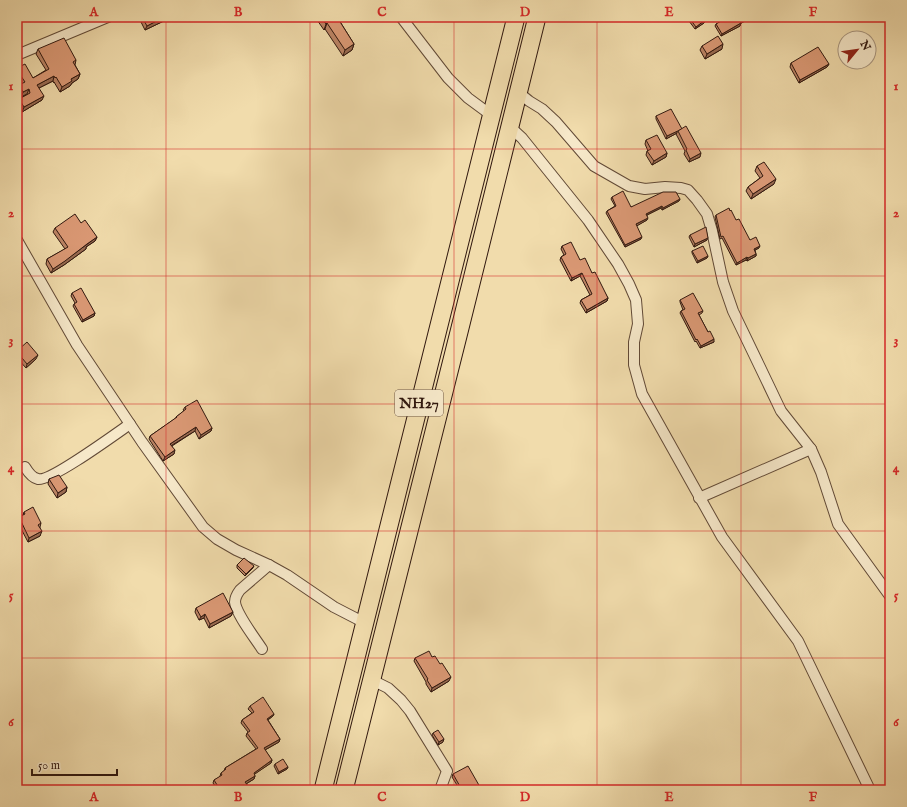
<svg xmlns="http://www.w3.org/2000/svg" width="907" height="807" font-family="'IM FELL English',serif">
  <rect width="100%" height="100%" fill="#f1dcac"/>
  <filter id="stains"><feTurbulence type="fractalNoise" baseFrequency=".005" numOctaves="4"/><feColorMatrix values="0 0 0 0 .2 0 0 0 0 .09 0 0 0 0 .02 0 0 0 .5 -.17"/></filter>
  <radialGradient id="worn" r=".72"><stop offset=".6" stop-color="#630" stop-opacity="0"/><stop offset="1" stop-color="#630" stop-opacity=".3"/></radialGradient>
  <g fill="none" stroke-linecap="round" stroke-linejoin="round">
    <g stroke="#614936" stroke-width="12">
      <g id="minor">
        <path d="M401,17L448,78L468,98L491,115"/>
        <path d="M17,55L108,17"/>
        <path d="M518,92L529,101L542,109L556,122L594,166L629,186L645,189L665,187L681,188L688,190L697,200L707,214L712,231L723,282L733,311L759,365L781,411L811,449L821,472L838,524L890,596"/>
        <path d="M509,126L522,138L588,220L618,264L629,284L636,300L638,324L634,342V365L642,394L722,537L798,641L870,790"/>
        <path d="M17,240L77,345L142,442L203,527L217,539L236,550L269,565L287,575L334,607L365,623"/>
        <path d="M25,467C28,472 32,478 38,479C50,482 117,433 130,424"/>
        <path d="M699,498L811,449"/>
        <path d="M262,649C255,638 236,614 235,602C235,597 237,594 240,590L269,565"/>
        <path d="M372,680L388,688L401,700L410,711L447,771L440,790"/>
      </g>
    </g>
    <g stroke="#31180f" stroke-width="19">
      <g id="trunk">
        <path d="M323,790L516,17"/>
        <path d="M344,790L460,328L537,17"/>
      </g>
    </g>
    <use href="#minor" stroke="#f6e8c9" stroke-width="10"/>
    <use href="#trunk" stroke="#f1dcac" stroke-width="17"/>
  </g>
  <g fill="#bc8465" stroke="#31180f">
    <path d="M141,17H169L168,19L145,30L140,20Z"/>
    <path d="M315,17H344L339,20L354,44L352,50L343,56L325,29L324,30Z"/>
    <path d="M690,19L705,20L704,23L695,29L689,21Z"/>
    <path d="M749,19L741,23L740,26L721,36L715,26L716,24Z"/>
    <path d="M702,46L722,49L705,59L700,50Z"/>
    <path d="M38,49L76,60L75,65L80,74L78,79L72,83L70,86L60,92L54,82V83L53,81L39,88L42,100L22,112L17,104L19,99L27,94L21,97L17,90L19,85L21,84L17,78V68L33,78L46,70L36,54Z"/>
    <path d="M791,63L829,64L827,67L799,83L790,67Z"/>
    <path d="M656,116L682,129L700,157L689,162L684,154L685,151L676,134L677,133L666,139L656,119Z"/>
    <path d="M646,140L667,153L666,157L652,165L646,155L647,151H648L645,144Z"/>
    <path d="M757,166L774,184L751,199L746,191L748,187L760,178L755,171Z"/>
    <path d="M612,197L631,207L680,199L679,201L662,210L661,208L647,215V220L636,226L641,239L625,247L606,213L607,211L615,206L611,199Z"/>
    <path d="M716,215L750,240L759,248L755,250L756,254V256L747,261L746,260L736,265L722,238L720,239L715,217Z"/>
    <path d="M81,223L97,237L95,241L86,247V249L64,265L51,273L46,264L47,259L65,249L53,232L55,228Z"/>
    <path d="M690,235L707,240L694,247L689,237Z"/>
    <path d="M562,246L580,260L592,273L608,298L607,301L586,313L580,303L581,300L590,295L580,276L571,281L560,260L561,257L564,255L561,249Z"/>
    <path d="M692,251L708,256L707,258L697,263L692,253Z"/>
    <path d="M72,293L95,313L94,316L82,322L73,306L74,304L75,303L71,296Z"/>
    <path d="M680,300L703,311L702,313L699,315L708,332L714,342L700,348L696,341L695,342L680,313L681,311L683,310L680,302Z"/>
    <path d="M17,351L36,359L26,368L17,358Z"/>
    <path d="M185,407L212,428L211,431L199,439L195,431L172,446L174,454L163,461L149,439L150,436L176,418V417L184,411L183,410Z"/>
    <path d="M49,479L67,487L66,492L57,498L48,484Z"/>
    <path d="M24,512L41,523L40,527V536L28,542L17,521L19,517L23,515Z"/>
    <path d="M237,565L253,568L245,576L237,568Z"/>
    <path d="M196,608L233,612L231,616L209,628L204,618L199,620L195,612Z"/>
    <path d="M432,657L449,681L431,692L426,684V682L414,661L415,658Z"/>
    <path d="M250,706L274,714L273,716L268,720L280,739L279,742L265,750L272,760L271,763L254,774L255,776L254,779L246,784L217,789L213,783L214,780L220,777V776L221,773L224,771L225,768L256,749L246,736L247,733L248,732L241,723L242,720L252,713L248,709Z"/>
    <path d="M433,733L443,742L438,745L432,735Z"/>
    <path d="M275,764L288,767L287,769L278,774L274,766Z"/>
    <path d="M453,774L480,787L479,790H460L452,777Z"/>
  </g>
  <g fill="#996b52" stroke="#31180f">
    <path d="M164,17H169L168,19L145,30L147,26Z"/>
    <path d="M336,17H344L334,23Z"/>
    <path d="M749,17H750L749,19L739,24L740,22Z"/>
    <path d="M705,20L704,23L695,29L696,27Z"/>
    <path d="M327,23L325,29L324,30L326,24Z"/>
    <path d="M741,23L740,26L721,36L722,34Z"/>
    <path d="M354,44L352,50L343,56L345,50Z"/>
    <path d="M723,44L722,49L705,59L707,54Z"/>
    <path d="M829,64L827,67L799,83L800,80Z"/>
    <path d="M80,74L78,79L72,83L70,86L60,92L62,87L71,79Z"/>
    <path d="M54,76L53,81L35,90L37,85Z"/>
    <path d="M29,89L27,94L21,97L23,92Z"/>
    <path d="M44,96L42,100L22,112L24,107Z"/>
    <path d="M677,131V133L666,139L667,136Z"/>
    <path d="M667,153L666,157L652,165L654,161Z"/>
    <path d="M701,153L700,157L689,162L690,159Z"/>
    <path d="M776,179L774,184L751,199L753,194Z"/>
    <path d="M680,199L679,201L662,210L663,208Z"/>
    <path d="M662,206L661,208L645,216L646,214Z"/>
    <path d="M648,218L647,220L635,227L636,224Z"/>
    <path d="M97,237L95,241L86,247V249L64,265L51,273L53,269Z"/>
    <path d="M642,237L641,239L625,247V245Z"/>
    <path d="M708,238L707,240L694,247L695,244Z"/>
    <path d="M760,246L759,248L753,251L754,249Z"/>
    <path d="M756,254V256L747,261L748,258Z"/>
    <path d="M708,256L707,258L697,263L698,261Z"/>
    <path d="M747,257L746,260L736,265L737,263Z"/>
    <path d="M582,273L580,276L571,281L572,278Z"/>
    <path d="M608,298L607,301L586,313L587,310Z"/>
    <path d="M95,313L94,316L82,322L83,320Z"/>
    <path d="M714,339V342L700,348L701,346Z"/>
    <path d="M38,355L36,359L26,368L27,364Z"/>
    <path d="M196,427L195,431L169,447L170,444Z"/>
    <path d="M212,428L211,431L199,439L201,435Z"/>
    <path d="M175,450L174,454L163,461L165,457Z"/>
    <path d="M67,487L66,492L57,498L58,493Z"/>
    <path d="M42,531L40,536L28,542L29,538Z"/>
    <path d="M254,566L253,568L245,576L246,574Z"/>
    <path d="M233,612L231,616L209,628L210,624Z"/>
    <path d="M205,614L204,618L199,620L201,617Z"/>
    <path d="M451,677L449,681L431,692L432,688Z"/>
    <path d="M274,714L273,716L266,721L267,719Z"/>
    <path d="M280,739L279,742L263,751L264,748Z"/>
    <path d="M444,739L443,742L438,745L439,742Z"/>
    <path d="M272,760L271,763L252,776L254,773Z"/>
    <path d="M288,767L287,769L278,774L279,772Z"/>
    <path d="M255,776L254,779L244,785L245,782Z"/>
  </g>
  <g fill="#db9975" stroke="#31180f">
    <path d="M142,17H164L147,26Z"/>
    <path d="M321,17H337L354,44L345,50L327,23L326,24Z"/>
    <path d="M692,17H702L705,20L696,27L690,19Z"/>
    <path d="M728,17H749L740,22L741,23L722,34L716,24Z"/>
    <path d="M718,36L723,44L707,54L702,46Z"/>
    <path d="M64,38L76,60L73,62L80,74L71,79L72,81L62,87L56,77L55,78L54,76L37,85L44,96L24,107L19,99L30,93L29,89L23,92L19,85L25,82L17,70V68L25,64L33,78L49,69L38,49Z"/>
    <path d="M818,47L829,64L800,80L791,63Z"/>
    <path d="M671,109L682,129L667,136L656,116Z"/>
    <path d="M686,126L701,153L690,159L686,150L687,149L678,131Z"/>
    <path d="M657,135L667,153L654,161L647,151L651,149L646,140Z"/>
    <path d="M764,162L776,179L753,194L748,187L763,176L757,166Z"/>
    <path d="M623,191L631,207L663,192H676L680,199L663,208L662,206L646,214L648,218L636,224L642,237L625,245L607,211L616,206L612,197Z"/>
    <path d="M729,208L730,211L731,210L736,220L739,219L750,240L756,237L760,246L754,249L756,254L748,258L747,257L737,263L723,236L721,237L716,215Z"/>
    <path d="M75,214L81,223L85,220L97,237L87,244L65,261L53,269L47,259L68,247L55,228Z"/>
    <path d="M706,227L708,238L695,244L690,235Z"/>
    <path d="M571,242L580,260L585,258L592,273L595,272L608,298L587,310L581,300L592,294L582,273L572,278L561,257L566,254L562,246Z"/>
    <path d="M703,246L708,256L698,261L692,251Z"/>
    <path d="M81,288L95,313L83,320L74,304L77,302L72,293Z"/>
    <path d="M693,293L703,311L698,313L708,332L710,331L714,339L701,346L697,339L696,340L681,311L685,309L680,300Z"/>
    <path d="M27,342L38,355L27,364L17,352V351Z"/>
    <path d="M197,400L212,428L201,435L196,427L170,444L175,450L165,457L150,436L177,417H176L186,409L185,407Z"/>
    <path d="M59,475L67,487L58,493L49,479Z"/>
    <path d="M33,507L41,523L38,525L42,531L29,538L19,517L25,514L24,512Z"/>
    <path d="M244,558L254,566L246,574L237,565Z"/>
    <path d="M223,593L233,612L210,624L205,614L201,617L196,608Z"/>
    <path d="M429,651L432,657L435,656L440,664L442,663L451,677L432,688L427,680L428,679L415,658Z"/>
    <path d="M263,697L274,714L267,719L280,739L264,748L272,760L254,773L255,776L245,782L251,790H216L219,788L214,780L222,775L221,773L226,769L225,768L258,748L247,733L250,731L242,720L254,712L250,706Z"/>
    <path d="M438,730L444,739L439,742L433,733Z"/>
    <path d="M283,759L288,767L279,772L275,764Z"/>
    <path d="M468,766L480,787L476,790H462L453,774Z"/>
  </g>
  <path fill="none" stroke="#d62828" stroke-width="1" stroke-opacity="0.55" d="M166,17V790M310,17V790M454,17V790M597,17V790M741,17V790M17,149H890M17,276H890M17,404H890M17,531H890M17,658H890"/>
  <g text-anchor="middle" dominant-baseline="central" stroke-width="3" stroke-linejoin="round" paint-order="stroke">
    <rect fill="#f6e8c9" stroke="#6c5647" stroke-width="1" x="395" y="390" width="48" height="26" rx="3"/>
    <g font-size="15" font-weight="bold" fill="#31180f">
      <text x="419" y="403">NH27</text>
    </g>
  </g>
  <rect width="907" height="807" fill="none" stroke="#f1dcac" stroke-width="44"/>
  <g transform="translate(857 50) rotate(61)"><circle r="19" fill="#f6e8c9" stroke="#a7957f"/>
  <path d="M0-3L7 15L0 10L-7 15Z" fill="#8f2418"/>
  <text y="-6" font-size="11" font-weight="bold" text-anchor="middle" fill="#31180f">N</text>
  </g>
  <path d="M32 769v6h85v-6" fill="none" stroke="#31180f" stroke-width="2"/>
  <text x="38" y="769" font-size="12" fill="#31180f" stroke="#f6e8c9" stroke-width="3" paint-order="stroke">50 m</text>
  <rect x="22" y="22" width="863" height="763" fill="none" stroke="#d62828" stroke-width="1.5"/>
  <g font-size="13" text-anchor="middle" font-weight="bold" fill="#d62828">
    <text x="94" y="16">A</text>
    <text x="238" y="16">B</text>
    <text x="382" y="16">C</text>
    <text x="525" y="16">D</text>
    <text x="669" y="16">E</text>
    <text x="813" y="16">F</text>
    <text x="11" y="90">1</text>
    <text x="896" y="90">1</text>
    <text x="11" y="217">2</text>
    <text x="896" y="217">2</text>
    <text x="11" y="344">3</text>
    <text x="896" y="344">3</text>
    <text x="11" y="472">4</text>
    <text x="896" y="472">4</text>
    <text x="11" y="599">5</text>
    <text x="896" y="599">5</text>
    <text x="11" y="726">6</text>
    <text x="896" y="726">6</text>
    <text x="94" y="801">A</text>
    <text x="238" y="801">B</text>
    <text x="382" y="801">C</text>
    <text x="525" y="801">D</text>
    <text x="669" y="801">E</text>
    <text x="813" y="801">F</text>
  </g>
  <rect width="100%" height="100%" filter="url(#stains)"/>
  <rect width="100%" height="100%" fill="url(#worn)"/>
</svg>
